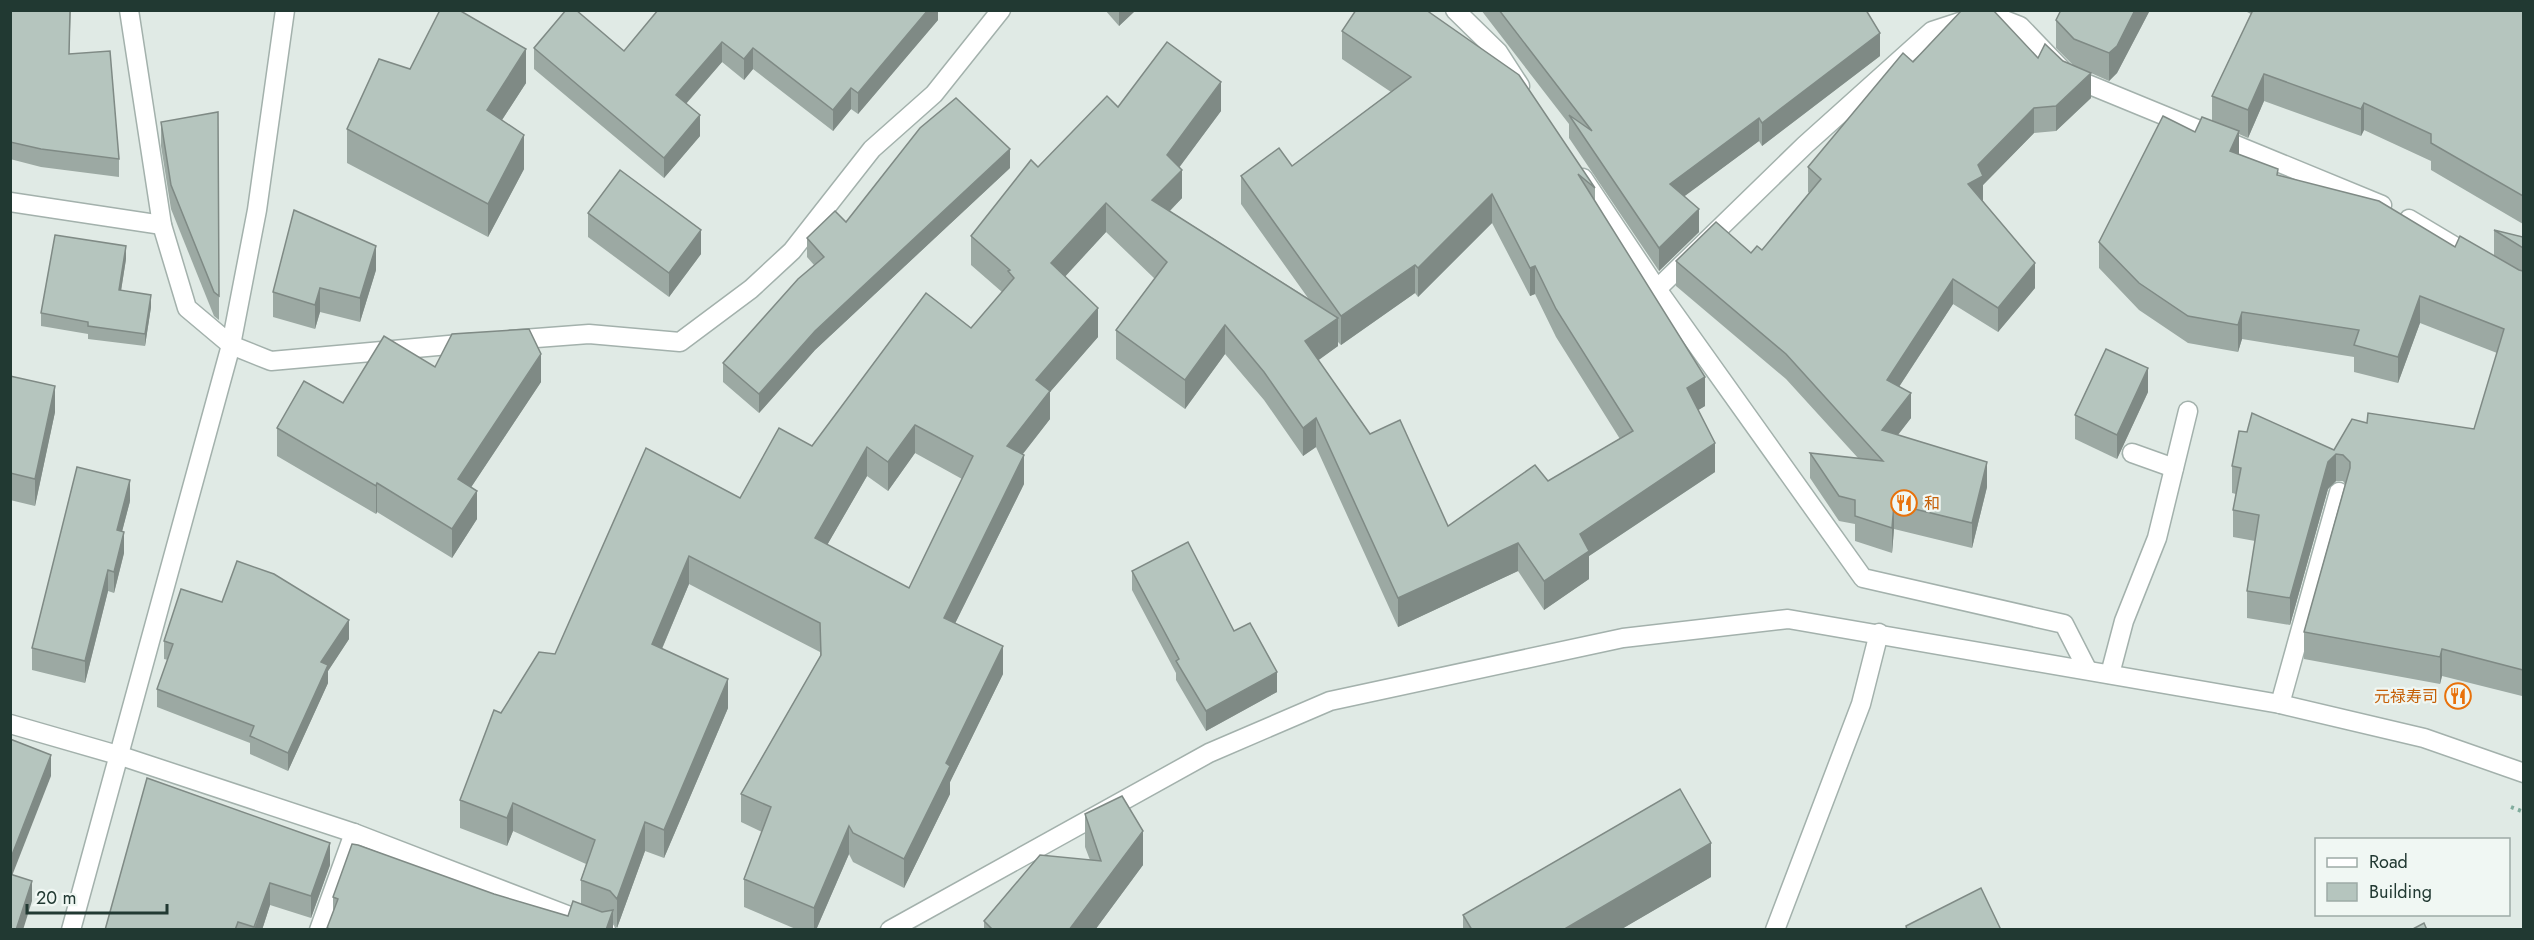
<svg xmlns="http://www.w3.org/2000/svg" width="2534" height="940" font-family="Jost,'Noto Sans JP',sans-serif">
  <rect width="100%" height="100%" fill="#e0eae5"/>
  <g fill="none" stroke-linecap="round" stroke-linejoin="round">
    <g stroke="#a3b1ac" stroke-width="21">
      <g id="minor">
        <path d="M129,10L162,225L187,308L231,345L271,361L471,343"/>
        <path d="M1455,10L1498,52L1520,86"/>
        <path d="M1583,178L1657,289L1863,578L2064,624L2087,669"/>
        <path d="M10,202L162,225"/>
        <path d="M2409,219L2476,259"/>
        <path d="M1657,289L1805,145L1932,31L1987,13L2020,26L2068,76L2382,205"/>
        <path d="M510,340L589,334L680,342L751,289L792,251L872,149L934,94L1001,10"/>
        <path d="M231,345L257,210L285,10"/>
        <path d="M2132,453L2174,468"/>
        <path d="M2110,674L2124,621L2157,538L2188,411"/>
        <path d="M2280,704L2339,492"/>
        <path d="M10,724L121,756L354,833L606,930"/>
        <path d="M319,930L354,833"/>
        <path d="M890,930L1209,753L1330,701L1623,638L1788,619L2280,704L2424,738L2524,773"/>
        <path d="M1775,930L1861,704L1879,633"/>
      </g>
    </g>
    <g stroke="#a3b1ac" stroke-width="21">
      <path id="tertiary" d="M71,930L231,345"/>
    </g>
    <path stroke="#81ac9d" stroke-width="4" stroke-dasharray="3 4.5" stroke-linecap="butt" d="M2511,807L2524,812"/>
    <use href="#minor" stroke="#fff" stroke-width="18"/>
    <use href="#tertiary" stroke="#fff" stroke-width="18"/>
  </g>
  <g fill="#9ca9a3" fill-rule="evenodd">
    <path d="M10,10H71L69,54L119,159V177L41,167L10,159Z"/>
    <path d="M938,10V20L858,114L851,109L833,131L753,69L744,80L722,62L686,104L700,136L664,178L534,69V48L624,51Z"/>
    <path d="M1105,10H1136L1119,26Z"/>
    <path d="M1426,10L1595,188V202L1705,406L1698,410L1715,472L1589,556V579L1544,610L1518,571L1398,627L1316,447L1303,456L1264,400L1225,354L1185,409L1116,359V330L1155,279L1106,232L1065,276L1098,337L1050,392V419L1023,454L1024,484L955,623L1003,674L950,782V794L904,888L853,862L849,854L816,930H798L744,907V879L762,832L741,822V794L820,657V652L689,584L662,649L728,708L664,858L645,851L617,928L613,923V930H327L333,913V897L494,894L568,916L581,904V880L586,864L513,831L507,846L460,828V800L501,713L555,654L740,498L971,328L1002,292L971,265V236L1038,167L1118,107L1221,111L1179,167L1182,198L1170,211L1308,298L1241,204V176L1292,166L1391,92L1342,59V31ZM1492,223L1530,296L1535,294L1556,337L1620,439L1548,481L1448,526L1370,434L1318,360L1338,346V342L1341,345L1415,293L1418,297ZM915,453L962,479L909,588L827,545L867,476L888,491Z"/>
    <path d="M1481,10H1866L1880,56L1762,146L1759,141L1684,196L1699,232L1659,271L1569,138V124Z"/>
    <path d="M2061,10H2150L2117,73L2109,81L2091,73V98L2056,131L2034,133L1983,185V201L2035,288L1998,332L1953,304L1899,387L1911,418L1898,435L1987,487L1972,548L1894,529L1892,553L1855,541V524L1839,521L1810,478V453L1858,458L1786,379L1676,286V261L1751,253L1762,250L1809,193L1808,192V167L1913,62L2038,58L2063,61L2073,65L2056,48V20Z"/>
    <path d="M2243,10H2523V224L2431,170V161L2364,130L2361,136L2264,101L2248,138L2239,134V154L2278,176L2455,247L2494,256V230L2523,237V717H2522V696L2442,676L2440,684L2304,659V632L2345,484L2343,481H2336L2328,489L2290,625L2247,618V591L2255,541L2233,537V510L2236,494L2232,493V466L2334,450L2367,423L2474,429L2497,353L2420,323L2398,383L2354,372V357L2242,339L2238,352L2188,343L2139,310L2099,268V242L2195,132L2212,121V96L2251,14Z"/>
    <path d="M410,69L526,83L502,120L524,169L488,237L347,163V129Z"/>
    <path d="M161,122L219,296V320L214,316L171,209L161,146Z"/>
    <path d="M1010,168L815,350L759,413L723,382V363L814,265L807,257V238L846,222Z"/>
    <path d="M588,213L701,254L669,297L588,237Z"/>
    <path d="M126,259L121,291L151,307L145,346L88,339V334L41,326V313Z"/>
    <path d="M376,270L360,322L320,312L315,329L273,317V292Z"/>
    <path d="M435,367L541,382L471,487L477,519L452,558L377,512L376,514L277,456V428L343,403Z"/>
    <path d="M10,376L55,412L35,506L10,500Z"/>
    <path d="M2148,392L2117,459L2075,439V415Z"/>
    <path d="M130,501L122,531L124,553L114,593L108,591L85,683L32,670V648Z"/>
    <path d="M1132,571L1234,631L1277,692L1206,731L1176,680V673L1132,590Z"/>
    <path d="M222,602L349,639L328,671V683L288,771L250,754V743L157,707V689L168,660L164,659V641Z"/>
    <path d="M1085,814L1143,865L1095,930H984V921L1090,860L1085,847Z"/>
    <path d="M330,865L311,918L270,905L262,930H105Z"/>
    <path d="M1711,877L1620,930H1463V915Z"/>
  </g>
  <g fill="#7f8a85">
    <path d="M928,10H938V20L858,114V93Z"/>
    <path d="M1119,10H1136L1119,26Z"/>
    <path d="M2135,10H2150L2117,73L2109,81V53Z"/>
    <path d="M1880,33V56L1762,146V123Z"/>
    <path d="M722,42V62L676,115V95Z"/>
    <path d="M753,48V69L744,80V59Z"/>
    <path d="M526,49V83L487,143V110Z"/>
    <path d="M2091,73V98L2056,131V106Z"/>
    <path d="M2264,74V101L2248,138V110Z"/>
    <path d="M1221,82V111L1167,184V155Z"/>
    <path d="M851,88V109L833,131V110Z"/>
    <path d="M2364,103V130L2361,136V109Z"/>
    <path d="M2034,108V133L1983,185V201L1968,184L1978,165Z"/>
    <path d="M700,115V136L664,178V158Z"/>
    <path d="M1759,118V141L1670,207V184Z"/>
    <path d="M2239,131V158L2230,151Z"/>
    <path d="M524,135V169L488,237V204Z"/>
    <path d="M1010,149V168L815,350L759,413V394L815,331Z"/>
    <path d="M1182,170V198L1152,229V200Z"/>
    <path d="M1492,194V223L1418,297V268Z"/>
    <path d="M1106,203V232L1051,292V263Z"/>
    <path d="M1699,209V232L1659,271V248Z"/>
    <path d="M701,230V254L669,297V273Z"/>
    <path d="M126,246V259L119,303V290Z"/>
    <path d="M376,246V270L360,322V298Z"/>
    <path d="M2035,263V288L1998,332V308Z"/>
    <path d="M1415,265V293L1341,345V316Z"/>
    <path d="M1535,266V294L1530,296V268Z"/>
    <path d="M1953,279V304L1887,405V380Z"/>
    <path d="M320,288V312L315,329V305Z"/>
    <path d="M151,295V307L145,346V334Z"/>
    <path d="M2420,296V323L2398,383V357Z"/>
    <path d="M1098,308V337L1050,392V419L1007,474V446L1036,380Z"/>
    <path d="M2242,312V339L2238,352V325Z"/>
    <path d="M1338,318V346L1305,370V341Z"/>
    <path d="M1225,325V354L1185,409V380Z"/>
    <path d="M541,354V382L458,507V479Z"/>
    <path d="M2148,368V392L2117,459V435Z"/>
    <path d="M1705,377V406L1687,417V388Z"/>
    <path d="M55,386V412L35,506V479Z"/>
    <path d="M1911,393V418L1882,455V430Z"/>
    <path d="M1316,418V447L1303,456V428Z"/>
    <path d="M915,425V453L888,491V462Z"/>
    <path d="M1715,443V472L1589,556V579L1544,610V581L1580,534Z"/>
    <path d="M867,447V476L815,566V538Z"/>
    <path d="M2336,454V481L2328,489L2290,625V598L2328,462Z"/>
    <path d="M1024,455V484L944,646V618Z"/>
    <path d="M1987,462V487L1972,548V523Z"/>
    <path d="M130,480V501L117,551V530Z"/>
    <path d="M377,483V512L376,514V486Z"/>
    <path d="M477,491V519L452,558V529Z"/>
    <path d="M1894,504V529L1892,553V528Z"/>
    <path d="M124,532V553L114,593V572Z"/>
    <path d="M1518,543V571L1398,627V598Z"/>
    <path d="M689,556V584L652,672V644Z"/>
    <path d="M108,570V591L85,683V661Z"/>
    <path d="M349,620V639L328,671V683L288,771V753L321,662Z"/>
    <path d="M1003,646V674L950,782V794L904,888V859L946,763Z"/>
    <path d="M2442,649V676L2440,684V657Z"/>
    <path d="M1277,672V692L1206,731V711Z"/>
    <path d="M728,679V708L664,858V830Z"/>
    <path d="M51,755V776L10,881V860Z"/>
    <path d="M513,803V831L507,846V818Z"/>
    <path d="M645,822V851L617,928V899Z"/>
    <path d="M849,826V854L816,930H814V908Z"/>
    <path d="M1143,831V865L1095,930H1069Z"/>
    <path d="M330,843V865L311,918V896Z"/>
    <path d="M1711,843V877L1620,930H1563Z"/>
    <path d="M32,881V901L23,930H16Z"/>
    <path d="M270,883V905L262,930H254Z"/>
    <path d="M613,910V930H606Z"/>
  </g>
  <g fill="#b5c5be" stroke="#7f8a85" stroke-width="1.5" fill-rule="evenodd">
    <path d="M10,10H70L69,54L110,51L119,159L41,149L10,142Z"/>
    <path d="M440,10H459L526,49L487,110L524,135L488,204L347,129L379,59L410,69Z"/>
    <path d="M566,10H576L624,51L658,10H928L858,93L851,88L833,110L753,48L744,59L722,42L676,95L700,115L664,158L534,48Z"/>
    <path d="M1356,10H1426L1519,75L1595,188L1578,174L1705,377L1687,388L1715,443L1580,534L1589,551L1544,581L1518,543L1398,598L1316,418L1303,428L1264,372L1225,325L1185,380L1116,330L1167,262L1106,203L1051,263L1098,308L1036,380L1050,391L1007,446L1024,455L944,618L1003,646L946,763L950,766L904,859L853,833L849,826L814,908L744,879L771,807L741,794L821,655L820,623L689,556L652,644L728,679L664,830L645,822L617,899L610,891L581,880L595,840L513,803L507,818L460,800L494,710L501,713L539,652L555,654L646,448L740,498L779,428L812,446L926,293L971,328L1014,278L1008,271L1010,270L971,236L1031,160L1038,167L1107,96L1118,107L1167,42L1221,82L1167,155L1182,170L1152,200L1338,318L1305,341L1370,434L1400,420L1448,526L1535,465L1548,481L1633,431L1556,309L1535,266L1530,268L1492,194L1418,268L1415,265L1341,316L1241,176L1279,148L1292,166L1411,77L1342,31ZM915,425L973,456L909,588L815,538L867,447L888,462Z"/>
    <path d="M1499,10H1866L1880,33L1762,123L1759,118L1670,184L1699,209L1659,248L1569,115L1592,131Z"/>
    <path d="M1962,10H1993L2038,58L2045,44L2063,61L2091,73L2056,106L2034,108L1978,165L1983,176L1968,184L2035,263L1998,308L1953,279L1887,380L1911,393L1882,430L1987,462L1972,523L1894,504L1892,528L1855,516V500L1839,496L1810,453L1883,461L1786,354L1676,261L1716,222L1751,253L1757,246L1762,250L1821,179L1808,167L1903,53L1913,62Z"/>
    <path d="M2061,10H2135L2117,46L2109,53L2074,39L2056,20Z"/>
    <path d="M2253,10H2523V196L2431,143V134L2364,103L2361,109L2264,74L2248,110L2212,96Z"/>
    <path d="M956,98L1010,149L815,331L759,394L723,363L798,279L824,257L807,238L835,211L846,222L920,128Z"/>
    <path d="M218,112L219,296L214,292L171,185L161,122Z"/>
    <path d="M2163,116L2195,132L2202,117L2239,131L2230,151L2278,169L2277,175L2379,201L2455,247L2460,236L2519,270L2523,271V670L2442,649L2440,657L2304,632L2350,468V462L2343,455L2336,454L2328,462L2290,598L2247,591L2259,515L2233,510L2241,468L2232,466L2239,431L2247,432L2252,413L2334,450L2352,419L2367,423L2368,413L2474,429L2504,329L2420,296L2398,357L2354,345L2359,330L2242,312L2238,325L2188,316L2139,283L2099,242Z"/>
    <path d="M620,170L701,230L669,273L588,213Z"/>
    <path d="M294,210L376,246L360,298L320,288L315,305L273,292Z"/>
    <path d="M2494,230L2523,237V248Z"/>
    <path d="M55,235L126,246L119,290L151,295L145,334L88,326V322L41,313Z"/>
    <path d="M529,329L541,354L458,479L477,491L452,529L377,483L376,486L277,428L304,381L343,403L384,336L435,367L452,334Z"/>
    <path d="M2106,349L2148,368L2117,435L2075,415Z"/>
    <path d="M10,376L55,386L35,479L10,473Z"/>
    <path d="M77,467L130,480L117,530L124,532L114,572L108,570L85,661L32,648Z"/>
    <path d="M1188,542L1234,631L1250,623L1277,672L1206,711L1176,661L1179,659L1132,571Z"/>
    <path d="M237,561L274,574L349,620L321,662L328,665L288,753L250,736L254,726L157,689L173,644L164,641L181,589L222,602Z"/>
    <path d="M10,739L51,755L10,860Z"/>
    <path d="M147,778L330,843L311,896L270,883L254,927L238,922L235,930H105Z"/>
    <path d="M1680,789L1711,843L1563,930H1472L1463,915Z"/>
    <path d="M1122,796L1143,831L1069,930H993L984,921L1040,855L1101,861L1085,814Z"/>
    <path d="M352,844L358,845L494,894L568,916L573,901L602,912L613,910L606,930H333L327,928L338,899L333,897Z"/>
    <path d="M10,874L32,881L16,930H10Z"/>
    <path d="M1981,888L2001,930H1907L1906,926Z"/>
    <path d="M2424,923L2427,930H2411Z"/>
  </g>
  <defs>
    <g id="restaurant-ring" transform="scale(1.35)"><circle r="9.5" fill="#f0f7f3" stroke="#e8710a" stroke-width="1.5"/><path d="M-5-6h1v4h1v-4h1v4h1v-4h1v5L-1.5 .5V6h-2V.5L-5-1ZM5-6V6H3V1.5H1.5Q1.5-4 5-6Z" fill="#e8710a"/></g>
  </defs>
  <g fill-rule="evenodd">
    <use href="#restaurant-ring" x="1904" y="503"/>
    <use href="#restaurant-ring" x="2458" y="696"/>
  </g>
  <g text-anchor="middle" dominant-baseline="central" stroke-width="4.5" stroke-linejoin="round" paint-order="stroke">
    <g font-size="16" fill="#c56008" stroke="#f0f7f3" text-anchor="start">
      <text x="1924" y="503">和</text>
      <text x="2438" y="696" text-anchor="end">元禄寿司</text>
    </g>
  </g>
  <rect width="2534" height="940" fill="none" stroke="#213932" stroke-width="24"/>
  <rect x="2315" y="838" width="195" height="78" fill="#f0f7f3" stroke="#9daba6" stroke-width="1.5"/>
  <rect x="2327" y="858" width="30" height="9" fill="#ffffff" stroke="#9daba6" stroke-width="1.5"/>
  <text x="2369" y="868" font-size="18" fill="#213932">Road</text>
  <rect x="2327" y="883" width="30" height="18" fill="#b5c5be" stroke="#9daba6" stroke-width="1.5"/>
  <text x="2369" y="898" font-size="18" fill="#213932">Building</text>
  <path d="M27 904v9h140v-9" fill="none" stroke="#213932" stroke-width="3"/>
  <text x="36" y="904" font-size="18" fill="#213932" stroke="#f0f7f3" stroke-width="4.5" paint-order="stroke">20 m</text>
</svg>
